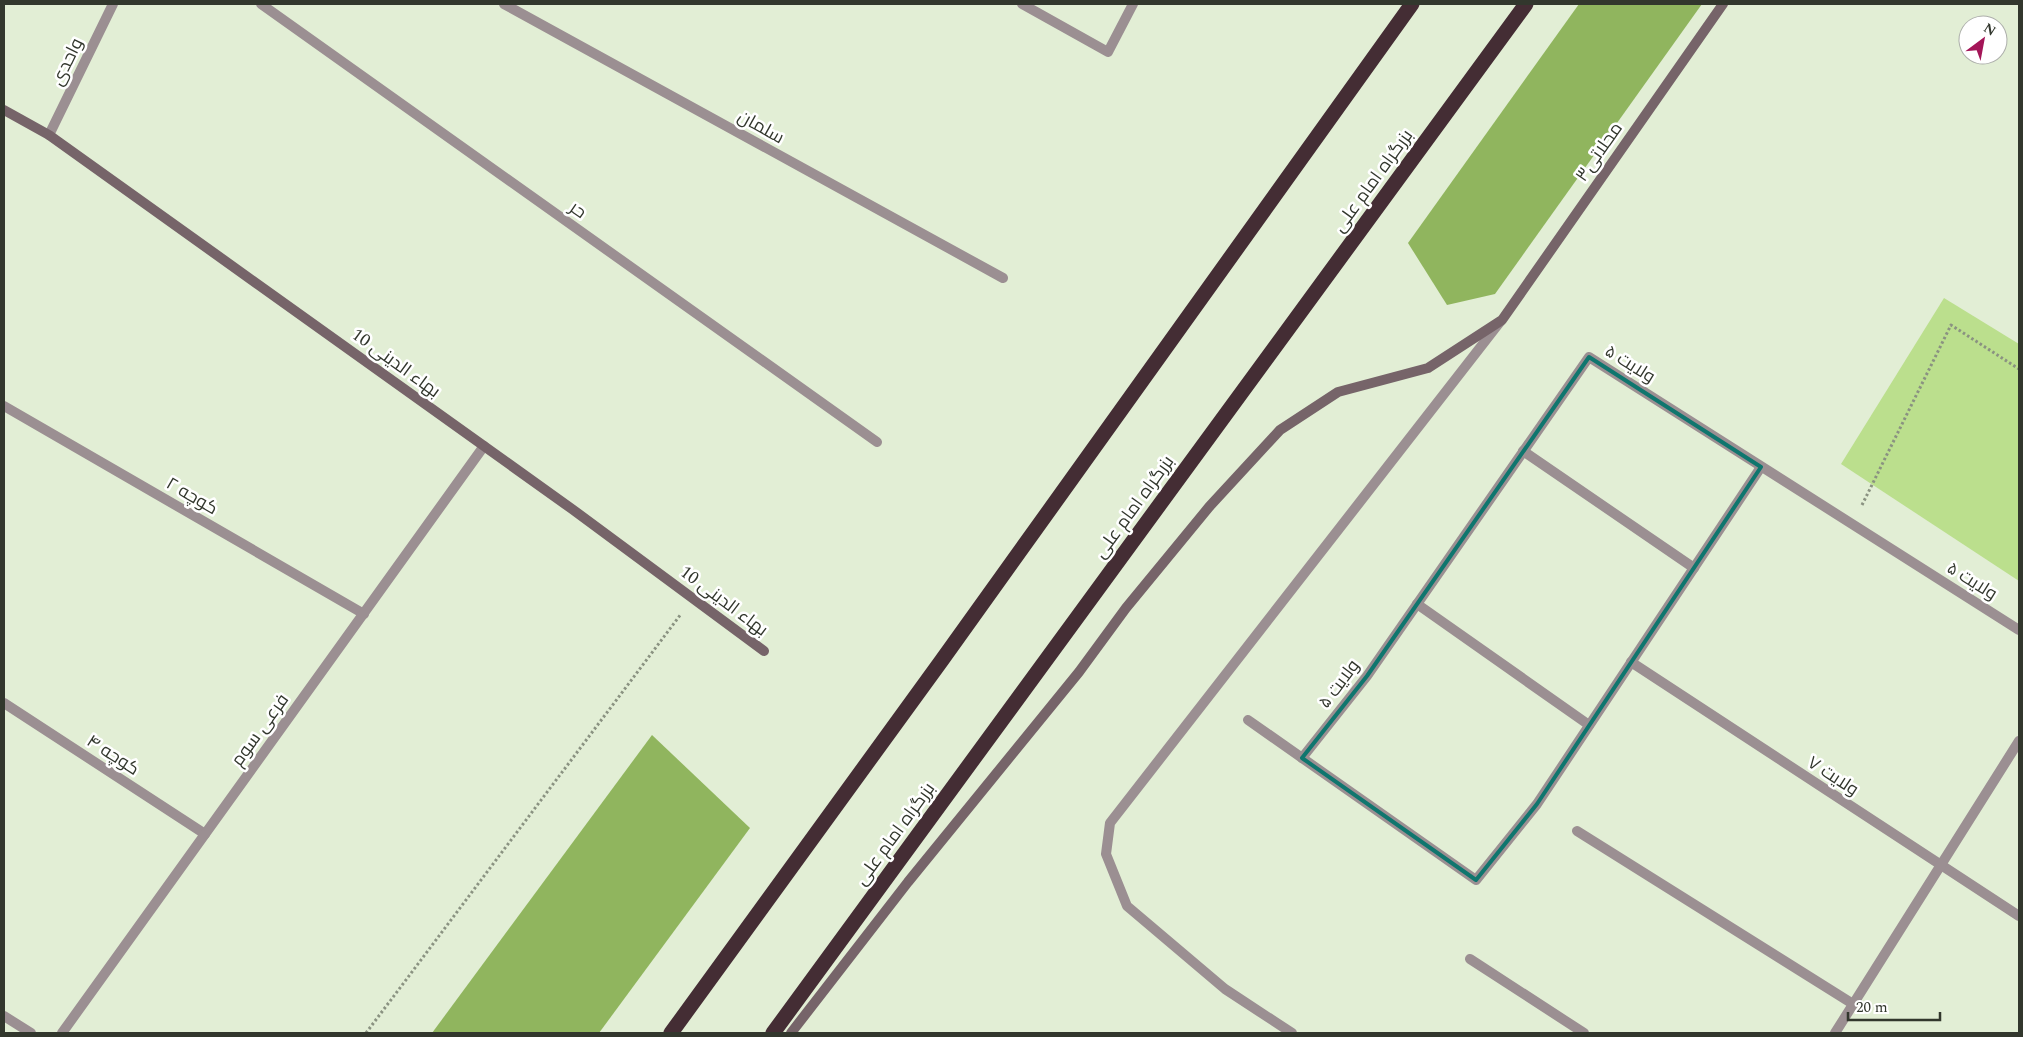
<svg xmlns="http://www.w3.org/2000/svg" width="2023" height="1037" font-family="Spectral,Cairo,serif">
  <rect width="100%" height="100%" fill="#e2eed5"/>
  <path fill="#bbdf8d" d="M1944,298L2019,344V581L1841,464Z"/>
  <g fill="#90b55e">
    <path d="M1579,4H1702L1495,294L1447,305L1408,243Z"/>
    <path d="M652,735L750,828L599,1033H432Z"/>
  </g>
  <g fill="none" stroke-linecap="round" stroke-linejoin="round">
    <g stroke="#8a9281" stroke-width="3" stroke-dasharray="2.5 2.5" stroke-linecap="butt">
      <path d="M1862,505L1951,325L2019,369"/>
      <path d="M366,1033L681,614"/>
    </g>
    <path stroke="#9b8f92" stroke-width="10" d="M1022,4L1108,52L1133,4"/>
    <g stroke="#9b8f92" stroke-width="10">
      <path d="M261,4L877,442"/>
      <path d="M504,4L1003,278"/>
      <path d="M49,135L113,4"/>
      <path d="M4,406L364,614"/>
      <path d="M1523,451L1694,568"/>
      <path d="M1417,604L1589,725"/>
      <path d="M1631,662L2019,916"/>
      <path d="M4,703L205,834"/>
      <path d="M1248,720L1476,880L1537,804L1761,467"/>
      <path d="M1302,758L1367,676L1589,357L2019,630"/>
      <path d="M1577,831L1853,1004"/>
      <path d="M1470,959L1584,1033"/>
      <path d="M4,1016L31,1033"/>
      <path d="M62,1033L484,446"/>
      <path d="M1292,1033L1225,989L1127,906L1106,854L1110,823L1500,322"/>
      <path d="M1835,1033L2019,741"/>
    </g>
    <g stroke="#766469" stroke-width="10">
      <path d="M4,110L49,135L572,509L764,651"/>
      <path d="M791,1033L908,882L1079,672L1126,608L1209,507L1280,430L1338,392L1428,368L1502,320L1723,4"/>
    </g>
    <g stroke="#442d34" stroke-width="15">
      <path d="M671,1033L942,660L1412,4"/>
      <path d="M773,1033L1526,4"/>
    </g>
  </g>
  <path fill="none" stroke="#0f766e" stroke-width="4" stroke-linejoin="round" d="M1589,357L1761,467L1537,804L1476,880L1302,758L1367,676Z"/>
  <g text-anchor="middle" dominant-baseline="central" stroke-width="5" stroke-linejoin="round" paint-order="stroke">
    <g font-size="18" fill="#32372d" stroke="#fff">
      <text transform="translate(67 62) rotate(-64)">واحدی</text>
      <text transform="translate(761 127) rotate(29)">سلمان</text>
      <text transform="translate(1599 152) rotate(-55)">محلاتی۳</text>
      <text transform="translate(1373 181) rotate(-54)">بزرگراه امام علی</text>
      <text transform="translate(578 210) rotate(35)">حر</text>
      <text transform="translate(396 363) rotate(36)">بهاء الدینی 10</text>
      <text transform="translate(1630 364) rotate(32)">ولایت ۵</text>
      <text transform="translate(192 496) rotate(30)">کوچه ۲</text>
      <text transform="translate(1134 507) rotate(-54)">بزرگراه امام علی</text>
      <text transform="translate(1972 581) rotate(32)">ولایت ۵</text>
      <text transform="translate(724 601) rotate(37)">بهاء الدینی 10</text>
      <text transform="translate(1339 684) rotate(-53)">ولایت ۵</text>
      <text transform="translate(260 730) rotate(-54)">فرعی سوم</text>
      <text transform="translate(113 755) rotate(33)">کوچه ۴</text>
      <text transform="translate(1833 776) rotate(33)">ولایت ۷</text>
      <text transform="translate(895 834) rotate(-54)">بزرگراه امام علی</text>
    </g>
  </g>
  <rect width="2023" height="1037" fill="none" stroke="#32372d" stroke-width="10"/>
  <g transform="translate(1983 40) rotate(32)"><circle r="24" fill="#ffffff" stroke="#adafab"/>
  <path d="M0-4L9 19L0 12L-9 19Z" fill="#a41558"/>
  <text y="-8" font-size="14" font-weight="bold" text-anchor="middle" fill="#32372d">N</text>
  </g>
  <path d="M1848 1012v8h92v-8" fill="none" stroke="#32372d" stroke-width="2.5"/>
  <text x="1856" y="1012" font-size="15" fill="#32372d" stroke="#ffffff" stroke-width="4" paint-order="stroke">20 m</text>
</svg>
